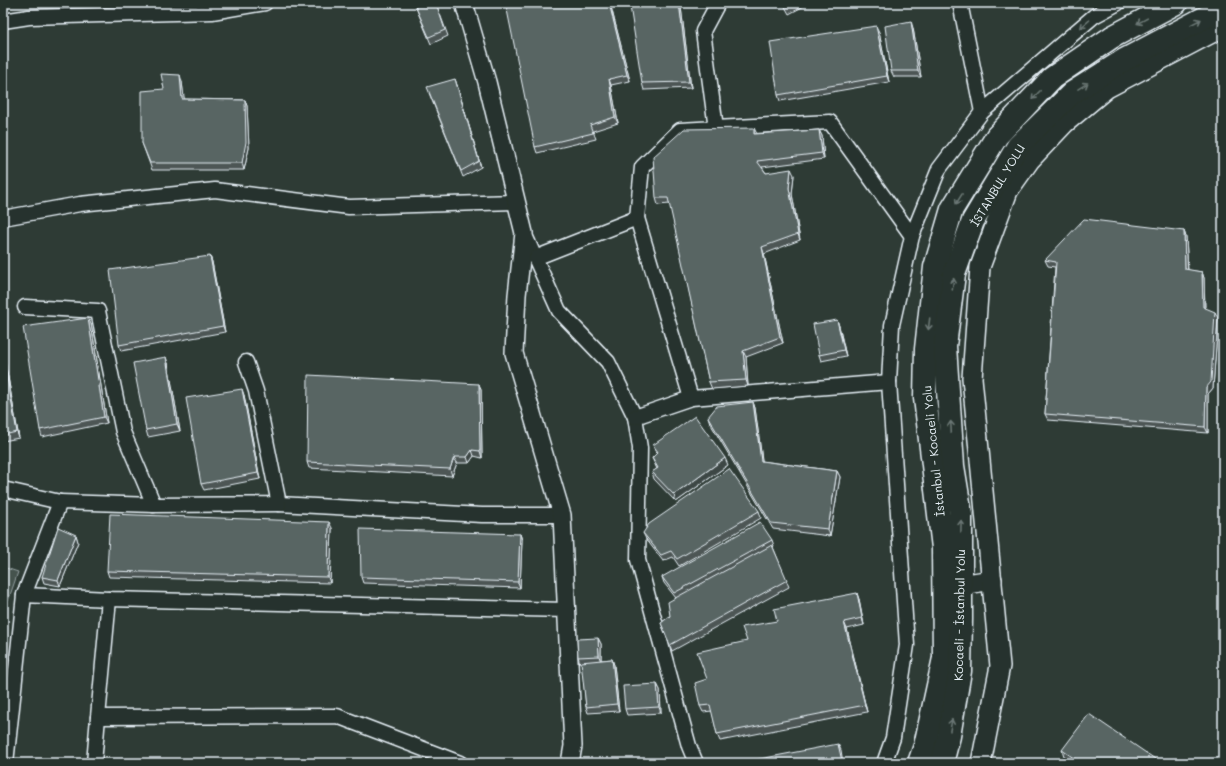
<svg xmlns="http://www.w3.org/2000/svg" width="1226" height="766" font-family="Mali,sans-serif">
  <rect width="100%" height="100%" fill="#2e3b35"/>
  <filter id="ink" filterUnits="userSpaceOnUse"><feTurbulence type="fractalNoise" baseFrequency=".025" numOctaves="2"/><feDisplacementMap in="SourceGraphic" scale="8" xChannelSelector="R" yChannelSelector="G"/><feConvolveMatrix kernelMatrix="1 2 1 2 8 2 1 2 1" color-interpolation-filters="sRGB"/></filter>
  <g filter="url(#ink)">
    <path fill="#45524e" stroke="#96a2a3" d="M3,567L18,572L8,601L3,600Z"/>
    <g fill="none" stroke-linecap="round" stroke-linejoin="round">
      <g stroke="#e8f1f8" stroke-width="17">
        <g id="minor">
          <path d="M960,3L982,112"/>
          <path d="M3,21L29,17L212,12L265,3"/>
          <path d="M716,128L830,122L912,236"/>
          <path d="M3,218L80,204L215,190L349,207L517,202"/>
          <path d="M637,218L691,398"/>
          <path d="M524,233L559,311L608,362L635,417L640,448L638,560L689,746L696,763"/>
          <path d="M535,258L637,218L642,167L680,130L716,128L703,31L718,3"/>
          <path d="M25,307L98,311L123,432L154,505"/>
          <path d="M635,417L691,398L889,382"/>
          <path d="M3,489L60,502"/>
          <path d="M279,504L482,515H562"/>
          <path d="M24,595L109,599L566,610"/>
          <path d="M98,717L109,599"/>
          <path d="M6,763L24,595L60,502L154,505L279,504L256,391L246,362"/>
          <path d="M94,763L98,717L337,716L460,763"/>
          <path d="M884,763L893,738L907,645L889,382L892,325L912,236L939,169L982,112L1094,16L1118,3"/>
        </g>
      </g>
      <g stroke="#e8f1f8" stroke-width="20">
        <path id="tertiary" d="M464,3L487,82L524,233L517,295L514,353L562,515L573,746L570,763"/>
      </g>
      <g stroke="#e8f1f8" stroke-width="22">
        <g id="secondary">
          <path d="M961,585L992,580"/>
          <path d="M981,763L1000,666L972,378L980,267L1008,191L1030,160L1065,123L1107,88L1223,27"/>
        </g>
      </g>
      <g stroke="#e8f1f8" stroke-width="25">
        <g id="trunk">
          <path d="M919,763L925,746L944,658L943,548L925,398L926,349L935,267L952,209L997,136L1052,78L1112,37L1176,3"/>
          <path d="M942,763L949,736L960,671L961,619V515L953,466L945,346L954,274L973,221L1018,146L1072,93L1124,60L1223,8"/>
        </g>
      </g>
      <use href="#minor" stroke="#26332d" stroke-width="14"/>
      <use href="#tertiary" stroke="#26332d" stroke-width="17"/>
      <use href="#secondary" stroke="#26332d" stroke-width="19"/>
      <use href="#trunk" stroke="#26332d" stroke-width="22"/>
    </g>
    <g fill="#4d5755" stroke="#e8f1f8">
      <path d="M414,3H436L448,36L431,44Z"/>
      <path d="M610,3L630,81L611,85L618,123L593,131L596,139L537,153L535,147Z"/>
      <path d="M658,3H680L681,7L691,88L644,90L642,83Z"/>
      <path d="M783,3H810L789,14Z"/>
      <path d="M913,28L921,77H894L891,71Z"/>
      <path d="M879,32L889,82L780,101L778,95Z"/>
      <path d="M182,82L184,99L245,100L247,106L249,148L244,170H152L142,143L164,89Z"/>
      <path d="M457,85L481,167L463,177L429,93Z"/>
      <path d="M819,130L822,136L824,159L762,167L766,173L794,175L792,194L800,240L764,254L783,343L746,357L748,386L712,389L709,382L670,204L658,205L656,198L757,134Z"/>
      <path d="M1184,231L1186,237L1188,270L1202,272L1204,278L1205,308L1218,318L1213,388L1208,394V433L1048,420L1045,414L1055,267L1048,266L1045,260Z"/>
      <path d="M210,256L212,262L225,332L121,351L119,345Z"/>
      <path d="M837,320L839,326L846,356L821,361L819,355Z"/>
      <path d="M91,324L107,423L42,437L40,430Z"/>
      <path d="M3,350L19,438L3,441Z"/>
      <path d="M168,363L180,431L148,437L146,430Z"/>
      <path d="M479,384L481,390L482,458L474,456L469,463H457L452,476L309,468L307,462Z"/>
      <path d="M244,395L260,479L204,490L201,484Z"/>
      <path d="M753,402L755,408L762,461L837,471L840,477L830,536L773,529L710,423L708,417Z"/>
      <path d="M653,445L728,465L676,502L654,479L652,472L657,469L652,458L657,453L655,451Z"/>
      <path d="M759,511L761,518L679,566L673,557L663,561L646,539L643,533Z"/>
      <path d="M332,528L330,583L109,577L107,571Z"/>
      <path d="M520,534L522,540L520,588L363,583L361,577Z"/>
      <path d="M76,535L78,542L60,586L44,583L42,577Z"/>
      <path d="M772,540L774,546L773,547L789,587L672,651L661,623L670,616L676,598L664,583L662,577Z"/>
      <path d="M859,599L864,625L847,629L867,712L720,741L717,734L712,711L703,712L700,706L707,679L747,641L777,621Z"/>
      <path d="M598,638L601,644V660L612,659L614,665L619,711L588,713L586,707L582,663H580L578,657Z"/>
      <path d="M657,684L660,690L661,713L627,715L625,709Z"/>
      <path d="M1062,750L1161,763H1074L1064,756Z"/>
    </g>
    <g fill="#3e4745" stroke="#e8f1f8">
      <path d="M609,3H610L630,81L627,75Z"/>
      <path d="M679,3L681,7L691,88L689,82Z"/>
      <path d="M911,21L913,28L921,77L918,71Z"/>
      <path d="M876,26L879,32L889,82L887,76Z"/>
      <path d="M180,75L182,82L185,105L182,99Z"/>
      <path d="M455,79L457,85L481,167L479,161Z"/>
      <path d="M609,79L611,85L618,123L615,117Z"/>
      <path d="M245,100L247,106L249,148L244,170L242,163Z"/>
      <path d="M754,128L757,134H754Z"/>
      <path d="M819,130L822,136L824,159L822,153Z"/>
      <path d="M791,169L794,175L792,194L800,240L798,234L789,188Z"/>
      <path d="M1184,231L1186,237L1188,276L1185,269Z"/>
      <path d="M762,247L764,254L783,343L780,337Z"/>
      <path d="M210,256L212,262L225,332L223,326Z"/>
      <path d="M1202,272L1204,278L1205,314L1203,307Z"/>
      <path d="M1215,312L1218,318L1213,388L1208,394V433L1205,427L1206,388Z"/>
      <path d="M88,318L91,324L107,423L104,417Z"/>
      <path d="M837,320L839,326L846,356L844,350Z"/>
      <path d="M3,350L19,438L17,432L3,356Z"/>
      <path d="M743,351L746,357L748,386L746,380Z"/>
      <path d="M166,357L168,363L180,431L177,424Z"/>
      <path d="M479,384L481,390L482,458L480,451Z"/>
      <path d="M242,389L244,395L260,479L258,473Z"/>
      <path d="M753,402L755,408L763,467L761,461Z"/>
      <path d="M472,450L474,456L469,463L467,457Z"/>
      <path d="M454,457L457,463L452,476L450,469Z"/>
      <path d="M725,458L728,465L676,502L674,495Z"/>
      <path d="M837,471L840,477L830,536L828,529Z"/>
      <path d="M329,522L332,528L330,583L328,577Z"/>
      <path d="M520,534L522,540L520,588L518,582Z"/>
      <path d="M76,535L78,542L60,586L58,580Z"/>
      <path d="M857,593L859,599L864,625L862,618Z"/>
      <path d="M844,622L847,629L867,712L865,705Z"/>
      <path d="M598,638L601,644V662L599,656Z"/>
      <path d="M612,659L614,665L619,711L617,704Z"/>
      <path d="M657,684L660,690L661,713L659,707Z"/>
      <path d="M838,744L841,750L843,763H841Z"/>
    </g>
    <g fill="#596563" stroke="#e8f1f8">
      <path d="M414,3H436L445,30L429,37Z"/>
      <path d="M516,3H609L627,75L609,79L615,117L590,125L593,133L535,147L506,5Z"/>
      <path d="M658,3H679L689,82L642,83L630,6Z"/>
      <path d="M785,3H795L787,7Z"/>
      <path d="M911,21L918,71H891L885,26Z"/>
      <path d="M876,26L887,76L778,95L770,42Z"/>
      <path d="M161,74L180,75L182,99L245,100L246,142L242,163H150L142,143V91L164,89Z"/>
      <path d="M455,79L479,161L461,171L427,87Z"/>
      <path d="M754,128V134L819,130L822,153L757,161L766,173L791,169L789,188L798,234L762,247L780,337L743,351L746,380L709,382L668,198H656L653,157L684,129Z"/>
      <path d="M1084,219L1184,231L1185,269L1202,272L1203,307L1215,312L1211,382L1206,388L1205,427L1045,414L1056,262L1045,260Z"/>
      <path d="M210,256L223,326L119,345L110,270Z"/>
      <path d="M88,318L104,417L40,430L23,327Z"/>
      <path d="M837,320L844,350L819,355L813,324Z"/>
      <path d="M3,356L17,432L3,435Z"/>
      <path d="M166,357L177,424L146,430L133,363Z"/>
      <path d="M308,375L479,384L480,451L472,450L467,457H454L450,469L307,462Z"/>
      <path d="M242,389L258,473L201,484L186,398Z"/>
      <path d="M753,402L761,461L837,471L828,529L771,523L708,417L717,406Z"/>
      <path d="M695,416L725,458L674,495L652,472L658,468L652,458L658,452L653,445Z"/>
      <path d="M729,469L759,511L677,559L671,551L661,555L643,533L649,524Z"/>
      <path d="M110,514L329,522L328,577L107,571Z"/>
      <path d="M760,522L772,540L674,593L662,577Z"/>
      <path d="M58,527L76,535L58,580L42,577Z"/>
      <path d="M360,529L520,534L518,582L361,577Z"/>
      <path d="M772,545L787,580L670,645L661,623L670,616L668,602Z"/>
      <path d="M857,593L862,618L844,622L865,705L717,734L710,705L700,706L695,683L707,679L697,652L747,641L742,627L777,621L774,609Z"/>
      <path d="M598,638L599,656L578,657L577,639Z"/>
      <path d="M612,659L617,704L586,707L581,662Z"/>
      <path d="M657,684L659,707L625,709L623,686Z"/>
      <path d="M1089,714L1161,763H1081L1062,750Z"/>
      <path d="M838,744L842,761L841,763H739Z"/>
    </g>
    <defs><path id="oneway-shaft" d="M-6 0H5M1.5-3L5.5 0L1.5 3" fill="none" stroke-width="1.6" stroke-linecap="round" stroke-linejoin="round"/></defs>
    <g stroke="#6a7674">
      <use href="#oneway-shaft" transform="translate(1142 21) rotate(152)"/>
      <use href="#oneway-shaft" transform="translate(1196 22) rotate(-28)"/>
      <use href="#oneway-shaft" transform="translate(1085 24) rotate(139)"/>
      <use href="#oneway-shaft" transform="translate(1083 86) rotate(-32)"/>
      <use href="#oneway-shaft" transform="translate(1036 95) rotate(134)"/>
      <use href="#oneway-shaft" transform="translate(959 199) rotate(122)"/>
      <use href="#oneway-shaft" transform="translate(953 284) rotate(-83)"/>
      <use href="#oneway-shaft" transform="translate(929 324) rotate(97)"/>
      <use href="#oneway-shaft" transform="translate(951 427) rotate(-93)"/>
      <use href="#oneway-shaft" transform="translate(961 526) rotate(-89)"/>
      <use href="#oneway-shaft" transform="translate(951 725) rotate(-80)"/>
    </g>
  </g>
  <g text-anchor="middle" dominant-baseline="central" stroke-width="3.5" stroke-linejoin="round" paint-order="stroke">
    <g font-size="12" fill="#e8f1f8" stroke="#26332d">
      <text transform="translate(997 185) rotate(-59)">İSTANBUL YOLU</text>
      <text transform="translate(933 451) rotate(-96)">İstanbul - Kocaeli Yolu</text>
      <text transform="translate(959 615) rotate(-89)">Kocaeli - İstanbul Yolu</text>
    </g>
  </g>
  <rect width="1226" height="766" fill="none" stroke="#26332d" stroke-width="16"/>
  <rect x="8" y="8" width="1210" height="750" fill="none" stroke="#e8f1f8" stroke-width="1.5" filter="url(#ink)"/>
</svg>
